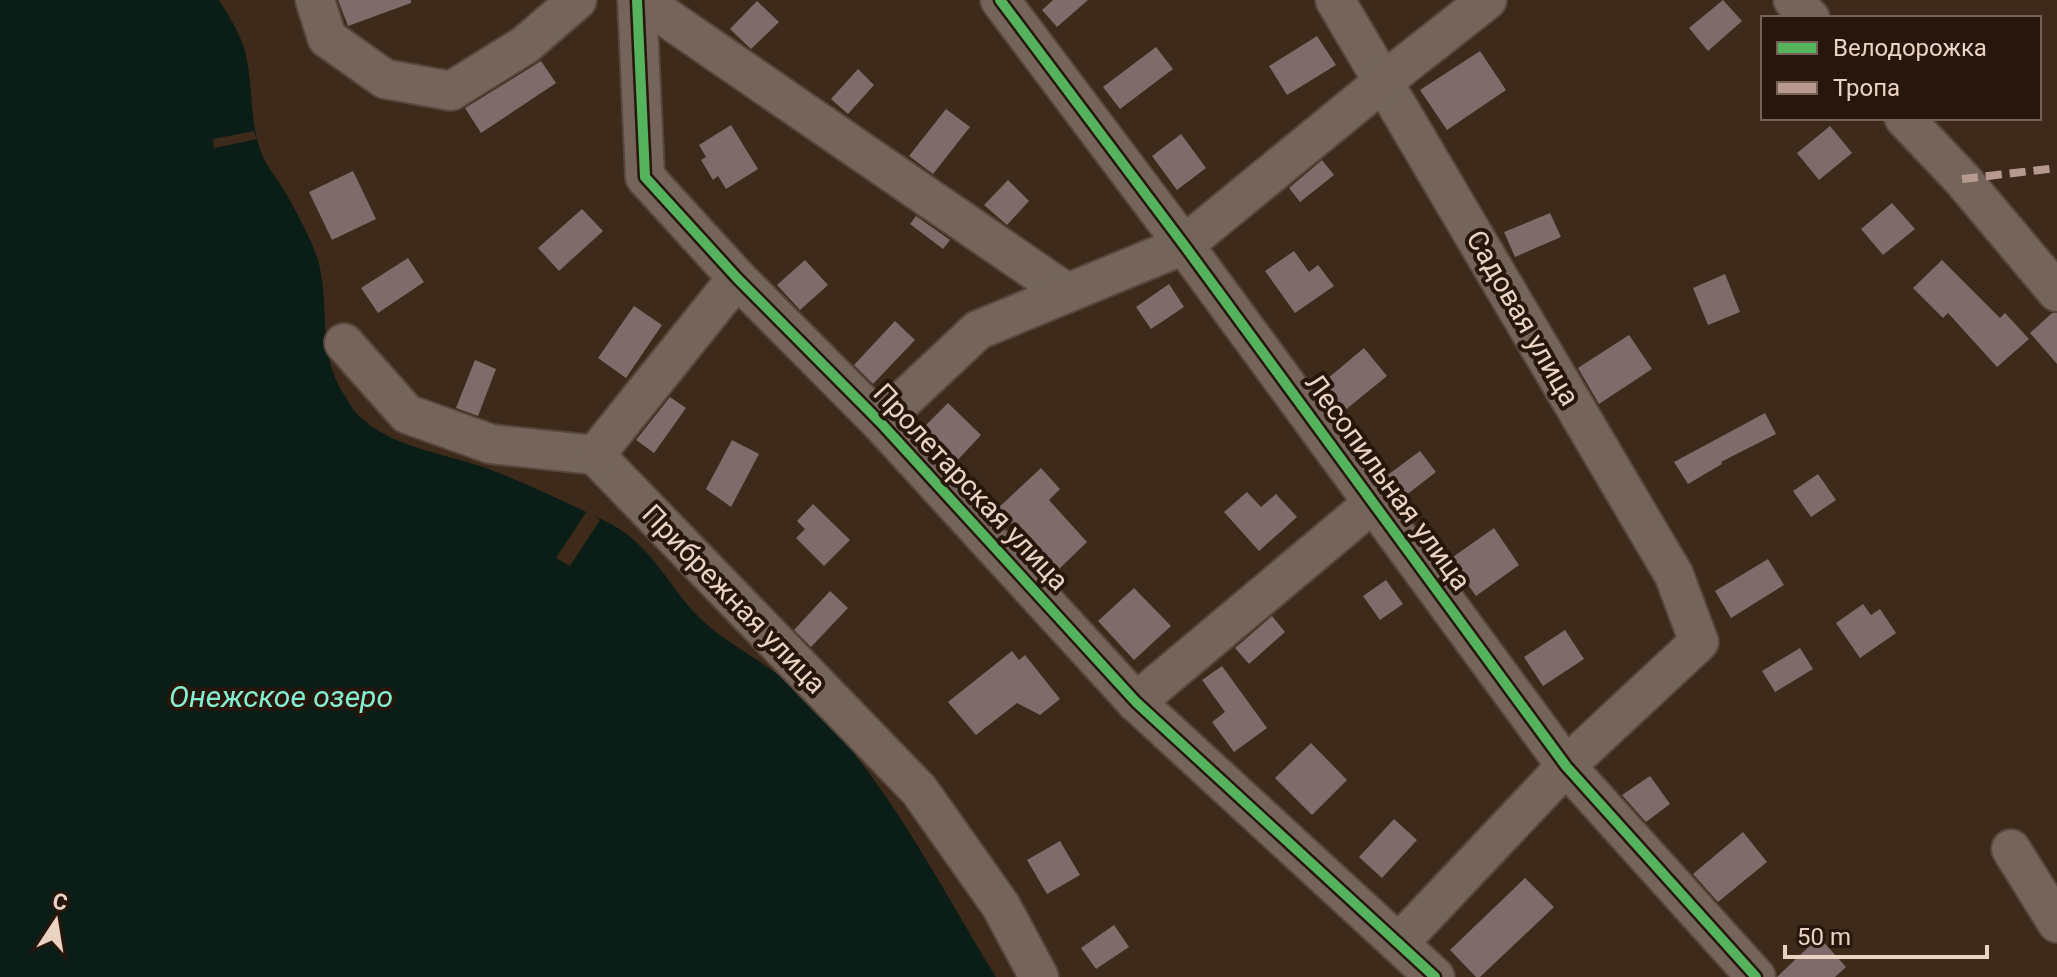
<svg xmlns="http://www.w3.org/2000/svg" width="2057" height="977" font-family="Roboto,sans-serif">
  <rect width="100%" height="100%" fill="#3e2a1b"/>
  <path fill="#0a1d16" d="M0,0H219C231,19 243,38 247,60C253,91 250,122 261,152C267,168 280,182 288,197C299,217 313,242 319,264C330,309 317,350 343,393C348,400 352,409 358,415C392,448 443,453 486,468C528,484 568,503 607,522C656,547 667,588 704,622C733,648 771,665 800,693C883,773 936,879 996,977H0Z"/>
  <g fill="#3e2a1b">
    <path d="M254,131L257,139L214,148L213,139Z"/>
    <path d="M587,511L600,520L570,566L556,558Z"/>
  </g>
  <g fill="#7f6b69">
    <path d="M338,0H411V3L348,26Z"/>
    <path d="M1053,0H1088L1057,27L1042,10Z"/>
    <path d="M1723,0L1742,21L1708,51L1689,28Z"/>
    <path d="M757,1L779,22L751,49L730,29Z"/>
    <path d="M1317,36L1336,65L1287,95L1269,66Z"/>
    <path d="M1156,47L1173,69L1120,109L1103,87Z"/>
    <path d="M1480,51L1506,90L1447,130L1420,90Z"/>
    <path d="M541,61L556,83L481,133L465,108Z"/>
    <path d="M858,69L874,85L848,114L831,99Z"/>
    <path d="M946,109L970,127L933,174L909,156Z"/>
    <path d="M731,125L758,169L726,189L718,176L713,180L701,160L706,157L699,145Z"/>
    <path d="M1830,126L1852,153L1819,180L1797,153Z"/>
    <path d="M1181,134L1206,168L1177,190L1152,156Z"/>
    <path d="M1322,160L1334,175L1300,202L1289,188Z"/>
    <path d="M353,171L376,219L332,240L309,192Z"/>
    <path d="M1008,180L1029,201L1007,225L984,205Z"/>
    <path d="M1892,203L1915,229L1883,255L1861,229Z"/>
    <path d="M582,209L603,231L559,271L538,248Z"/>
    <path d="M1550,213L1561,237L1515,257L1504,232Z"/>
    <path d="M916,216L950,240L943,249L910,224Z"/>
    <path d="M1294,251L1309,272L1318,265L1334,286L1295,313L1265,271Z"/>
    <path d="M408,258L424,282L378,313L361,288Z"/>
    <path d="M805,260L828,285L800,310L777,285Z"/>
    <path d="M1942,260L2000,318L2005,313L2029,339L1997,367L1948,313L1943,318L1913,288Z"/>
    <path d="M1725,274L1740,312L1708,325L1693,288Z"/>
    <path d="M1169,284L1184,307L1151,329L1136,307Z"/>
    <path d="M634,306L662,325L626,378L598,358Z"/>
    <path d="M2052,313H2057V364L2030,333Z"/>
    <path d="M895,321L915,340L873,384L854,365Z"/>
    <path d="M1629,335L1652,369L1599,404L1578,368Z"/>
    <path d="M1364,348L1387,376L1344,411L1321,384Z"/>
    <path d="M475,360L496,369L478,416L456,408Z"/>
    <path d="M670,397L686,408L654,453L636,440Z"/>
    <path d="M948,403L981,435L953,465L919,432Z"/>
    <path d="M1765,413L1776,434L1721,462L1722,464L1688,484L1674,462Z"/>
    <path d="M732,440L759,454L731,507L706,489Z"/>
    <path d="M1420,451L1436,472L1401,499L1385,477Z"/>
    <path d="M1041,468L1060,489L1049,500L1087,542L1059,569L1021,527L1017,530L997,509Z"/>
    <path d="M1818,474L1836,500L1811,517L1793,491Z"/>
    <path d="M1247,492L1261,507L1276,494L1297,517L1259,551L1224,512Z"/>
    <path d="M813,504L850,540L824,566L796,538L805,529L797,521Z"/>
    <path d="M1494,528L1519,565L1476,596L1450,559Z"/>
    <path d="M1768,559L1784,585L1731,618L1715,591Z"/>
    <path d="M1386,580L1403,604L1380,620L1363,596Z"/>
    <path d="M1134,588L1171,626L1134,660L1098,621Z"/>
    <path d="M830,591L848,608L811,647L794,630Z"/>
    <path d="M1863,604L1871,615L1880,609L1896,633L1860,658L1836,623Z"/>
    <path d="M1272,616L1285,632L1249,664L1235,648Z"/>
    <path d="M1565,630L1584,659L1543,686L1524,657Z"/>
    <path d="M1800,648L1813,669L1775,692L1762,671Z"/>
    <path d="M1012,651L1019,660L1025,655L1060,699L1040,715L1017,703L976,735L948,702Z"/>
    <path d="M1222,666L1267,728L1234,752L1212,722L1225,712L1202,680Z"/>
    <path d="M1311,743L1347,780L1312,815L1275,778Z"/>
    <path d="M1650,776L1670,804L1646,822L1622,795Z"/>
    <path d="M1394,819L1417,840L1382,878L1359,857Z"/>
    <path d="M1743,832L1767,862L1718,902L1693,874Z"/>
    <path d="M1060,841L1080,875L1047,894L1027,860Z"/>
    <path d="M1525,878L1554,907L1480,977H1476L1450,950Z"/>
    <path d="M1114,925L1129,947L1096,969L1081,948Z"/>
    <path d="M1819,937L1846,967L1835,977H1777Z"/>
  </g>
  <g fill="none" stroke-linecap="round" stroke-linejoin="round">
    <g stroke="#57463b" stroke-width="42">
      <g id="minor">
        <path d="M315,0L327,38L385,79L451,91L525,45L577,0"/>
        <path d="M637,0L645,177L737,278L880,422L1136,702L1435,977"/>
        <path d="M641,0L1067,293"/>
        <path d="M1000,0L1184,245L1566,766L1756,977"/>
        <path d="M1335,0L1674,575L1699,642L1566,766L1399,943"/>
        <path d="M1793,0L1810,18"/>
        <path d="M1904,118L1962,179L2057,292"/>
        <path d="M344,343L407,414L491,444L595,455L919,790L1001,906L1039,977"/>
        <path d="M880,422L978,330L1184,245L1384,81L1487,0"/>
        <path d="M595,455L737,278"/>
        <path d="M1136,702L1373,503"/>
        <path d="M2011,849L2057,923"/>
      </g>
    </g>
    <use href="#minor" stroke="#74645a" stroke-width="38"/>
    <path stroke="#b69a8f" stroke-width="8" stroke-dasharray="16 8" stroke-linecap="butt" d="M1962,179L2057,168"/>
    <g stroke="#27160b" stroke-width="15">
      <g id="cycleway">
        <path d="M637,0L645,177L737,278L880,422L1136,702L1435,977"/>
        <path d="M1000,0L1184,245L1566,766L1756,977"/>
      </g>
    </g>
    <use href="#cycleway" stroke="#56b35d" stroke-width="10"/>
  </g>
  <g text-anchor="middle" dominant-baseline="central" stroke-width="8" stroke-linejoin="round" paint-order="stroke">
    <g font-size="28" fill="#ebd3c4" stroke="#27160b">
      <text transform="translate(1523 318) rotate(60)">Садовая улица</text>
      <text transform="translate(1388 482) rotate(54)">Лесопильная улица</text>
      <text transform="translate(971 487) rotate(47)">Пролетарская улица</text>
      <text transform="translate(734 599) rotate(46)">Прибрежная улица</text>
    </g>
    <g font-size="30" font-style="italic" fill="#83efd0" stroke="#27160b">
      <text x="281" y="696">Онежское озеро</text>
    </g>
  </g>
  <rect x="1761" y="16" width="280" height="104" fill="#27160b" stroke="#756255" stroke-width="2"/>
  <rect x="1777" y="42" width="40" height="12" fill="#56b35d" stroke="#756255" stroke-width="2"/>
  <text x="1833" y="56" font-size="24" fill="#ebd3c4">Велодорожка</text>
  <rect x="1777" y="82" width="40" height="12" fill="#b69a8f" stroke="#756255" stroke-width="2"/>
  <text x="1833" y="96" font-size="24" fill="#ebd3c4">Тропа</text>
  <g transform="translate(56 921) rotate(12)" stroke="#27160b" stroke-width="6" paint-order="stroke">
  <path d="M0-6L14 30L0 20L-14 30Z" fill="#ebd3c4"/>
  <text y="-12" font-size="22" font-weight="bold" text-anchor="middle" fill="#ebd3c4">С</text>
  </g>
  <path d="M1785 945v12h202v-12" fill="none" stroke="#ebd3c4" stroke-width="4"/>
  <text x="1797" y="945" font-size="24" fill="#ebd3c4" stroke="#27160b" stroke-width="6" paint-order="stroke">50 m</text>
</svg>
